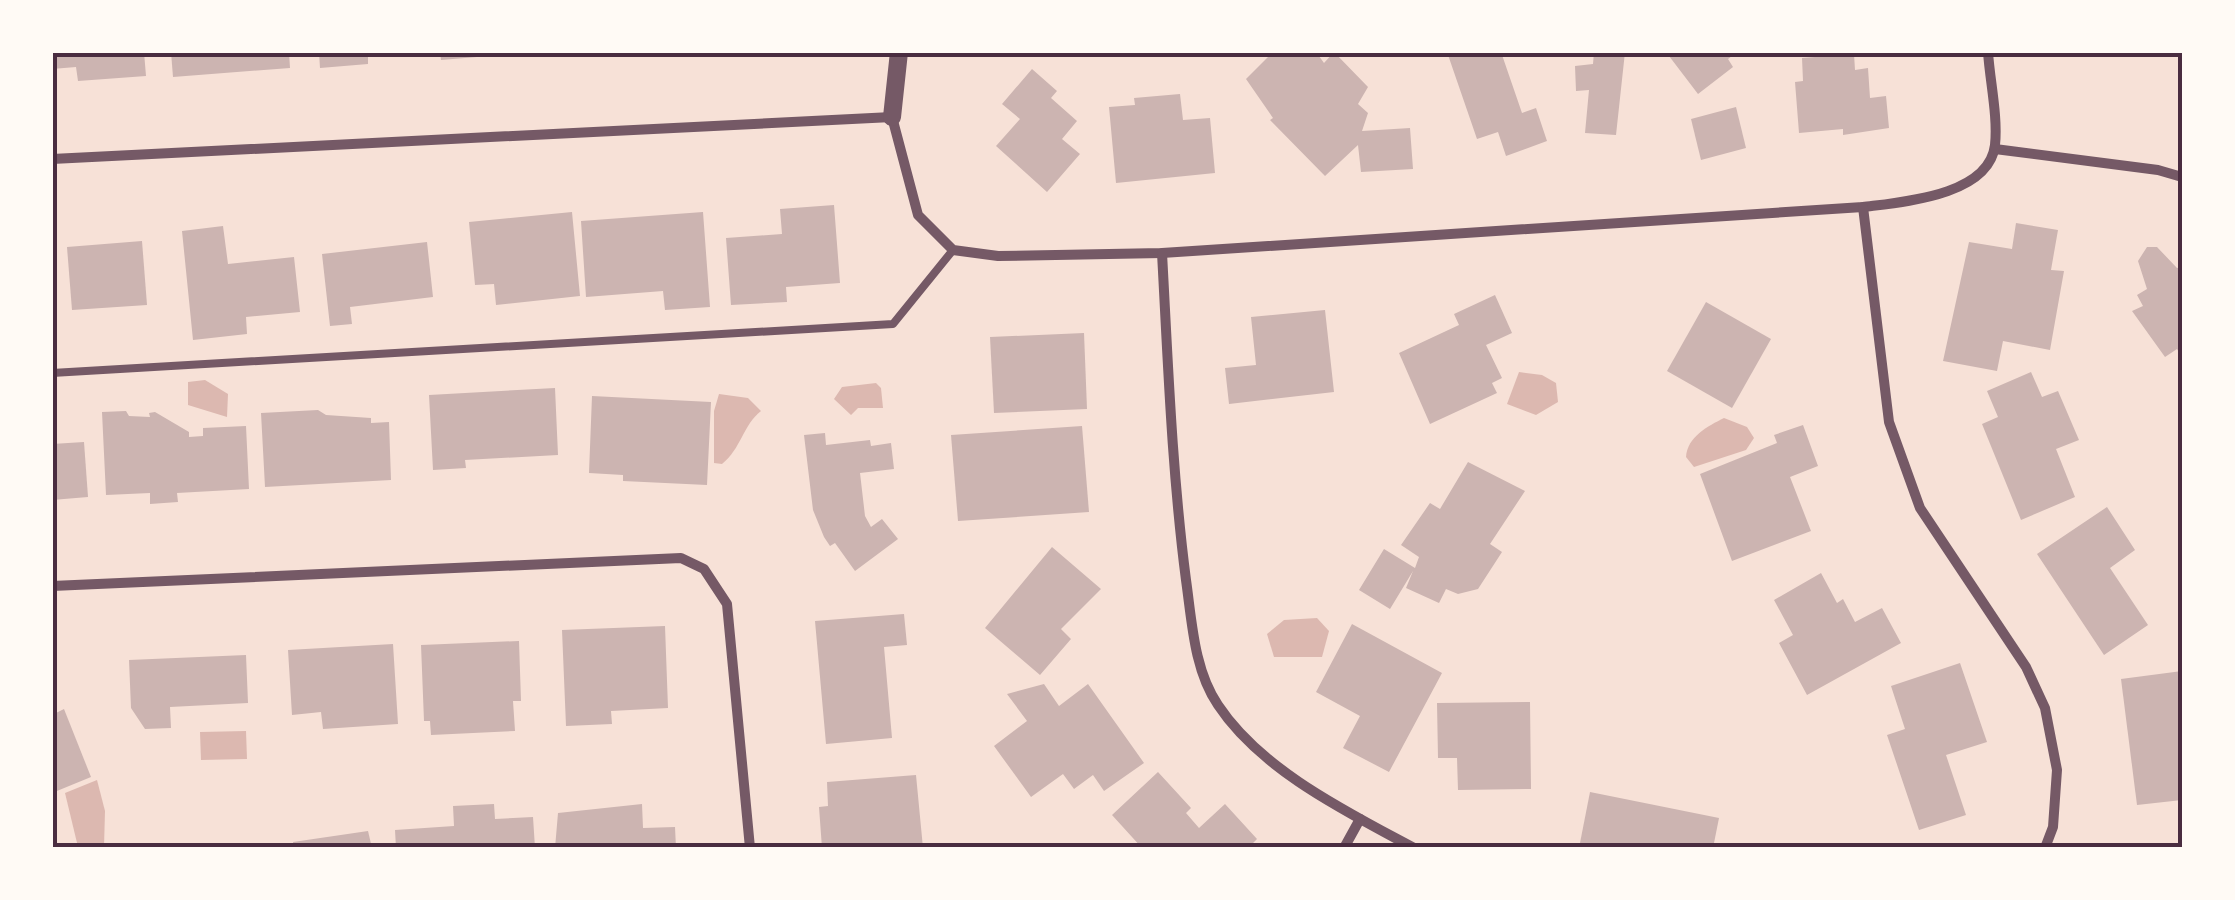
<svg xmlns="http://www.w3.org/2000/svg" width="2235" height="900" font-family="Mulish,sans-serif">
  <rect width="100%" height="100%" fill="#f7e1d7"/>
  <g fill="#dcb8b0">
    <path d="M1519,372L1542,375L1556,383L1558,402L1536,415L1507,404Z"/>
    <path d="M205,380L228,394L227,417L188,405V382Z"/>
    <path d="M876,383L881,388L883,408H858L851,415L834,399L842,387Z"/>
    <path d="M719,394L748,398L761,411C743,425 741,449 722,464L714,463V411Z"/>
    <path d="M1724,418L1747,427L1754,438L1746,450L1694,467L1686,457C1687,437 1708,426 1724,418Z"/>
    <path d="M1317,618L1329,631L1322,657H1274L1267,634L1284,620Z"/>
    <path d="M246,731L247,759L201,760L200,732Z"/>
    <path d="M97,780L105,811L104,847H78L65,793Z"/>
  </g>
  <g fill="#ccb4b1">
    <path d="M52,52H144L146,76L78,81L76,67L52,69Z"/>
    <path d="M171,52H289L290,68L173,77Z"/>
    <path d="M319,52H368V64L320,68Z"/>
    <path d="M440,52H501V55L441,60Z"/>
    <path d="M1273,52H1316L1324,63L1334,52L1368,87L1358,104L1368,113L1362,131L1410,128L1413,169L1361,172L1358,145L1325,176L1270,120L1273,118L1246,79Z"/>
    <path d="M1447,52H1501L1522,113L1536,108L1547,141L1506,156L1498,132L1477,139Z"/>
    <path d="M1594,52H1625L1616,135L1585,133L1589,90L1576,91L1575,66L1593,64Z"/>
    <path d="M1666,52H1737L1728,59L1733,67L1698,94Z"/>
    <path d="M1854,54L1855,70L1868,68L1870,98L1886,96L1889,128L1843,135V129L1799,133L1795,82L1803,81L1802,58Z"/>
    <path d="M1032,69L1057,91L1051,98L1077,121L1062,139L1080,154L1047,192L996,146L1020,119L1002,104Z"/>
    <path d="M1180,94L1183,120L1210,118L1215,173L1116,183L1109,107L1135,105L1134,98Z"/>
    <path d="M1736,107L1746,148L1701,160L1691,119Z"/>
    <path d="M834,205L840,283L786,287L787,302L731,305L726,238L782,234L780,209Z"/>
    <path d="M572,212L580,296L496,305L494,284L475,285L469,222Z"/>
    <path d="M703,212L710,307L665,310L663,291L586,297L581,221Z"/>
    <path d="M2016,223L2058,230L2051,270L2064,271L2050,350L2003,341L1997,371L1943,361L1969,242L2012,249Z"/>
    <path d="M223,226L228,264L294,257L300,312L246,317L247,334L193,340L182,231Z"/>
    <path d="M142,241L147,305L72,310L67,247Z"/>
    <path d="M427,242L433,297L350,307L352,324L330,326L322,254Z"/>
    <path d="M2147,247H2157L2177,268L2182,267V357L2177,349L2165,357L2132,311L2143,306L2137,295L2147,289L2138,261Z"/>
    <path d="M1495,295L1512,333L1486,345L1502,378L1492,383L1497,393L1430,424L1399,353L1459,325L1454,314Z"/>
    <path d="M1706,302L1771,339L1732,408L1667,371Z"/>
    <path d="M1325,310L1334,392L1229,404L1225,368L1256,365L1251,317Z"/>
    <path d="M1084,333L1087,409L994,413L990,337Z"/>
    <path d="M2031,372L2042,397L2058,391L2079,440L2056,449L2075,497L2021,520L1982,424L1998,417L1987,391Z"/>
    <path d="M555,388L558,455L465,460L466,468L433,470L429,395Z"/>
    <path d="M592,396L711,402L707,485L623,481V475L589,473Z"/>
    <path d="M318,410L326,415L371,418V423L389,422L391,480L265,487L261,413Z"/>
    <path d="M126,411L129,416L150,417L149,413L155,412L189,432V437L203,436V428L246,426L249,489L177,493L178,502L150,504V493L106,495L102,412Z"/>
    <path d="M1803,425L1818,466L1790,477L1811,531L1732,561L1700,474L1777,443L1774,435Z"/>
    <path d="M1082,426L1089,512L958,521L951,435Z"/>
    <path d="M825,433L826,445L870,440L871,446L891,443L894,469L860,473L865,516L871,527L882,519L898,539L855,571L835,543L830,546L824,537L813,510L804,435Z"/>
    <path d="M84,442L88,497L52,500V444Z"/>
    <path d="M1468,462L1525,491L1490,544L1502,552L1478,589L1458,594L1446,589L1439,603L1406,588L1413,571L1390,609L1359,590L1384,549L1415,568L1419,557L1401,545L1430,503L1440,509Z"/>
    <path d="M2107,507L2135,550L2110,568L2148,625L2104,655L2037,554Z"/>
    <path d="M1052,547L1101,589L1061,629L1071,639L1040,675L985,628Z"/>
    <path d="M1821,573L1837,603L1843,599L1855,622L1882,608L1901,643L1807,695L1779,643L1793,635L1774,600Z"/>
    <path d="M904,614L907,645L884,647L892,738L826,744L815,621Z"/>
    <path d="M1352,624L1442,673L1389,772L1343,748L1360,716L1316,692Z"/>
    <path d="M665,626L668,708L611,711L612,724L566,726L562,630Z"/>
    <path d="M519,641L521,701H513L515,731L431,735L430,721H424L421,645Z"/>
    <path d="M393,644L398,724L323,729L321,712L292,715L288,650Z"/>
    <path d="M246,655L248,703L170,707L171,728L145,729L131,708L129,660Z"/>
    <path d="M1960,663L1987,742L1946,755L1966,815L1919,830L1887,735L1905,729L1891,686Z"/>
    <path d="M2182,671V800L2137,805L2121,679Z"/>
    <path d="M1044,684L1059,706L1088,684L1144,763L1104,791L1093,775L1074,789L1063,774L1031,797L994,746L1027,721L1007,694Z"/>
    <path d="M1530,702L1531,789L1458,790L1457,758H1438L1437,703Z"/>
    <path d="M64,709L91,777L52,793V715Z"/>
    <path d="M1158,772L1191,808L1186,813L1199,828L1225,804L1257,839L1248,848H1142L1112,815Z"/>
    <path d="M916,775L923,848H822L819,807L828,806L827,782Z"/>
    <path d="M1590,792L1719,818L1713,848H1579Z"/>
    <path d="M494,804L495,819L533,817L535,848H396L395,830L454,826L453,806Z"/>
    <path d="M642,804L643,828L675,827L676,848H555L558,813Z"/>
    <path d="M368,831L372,848H294L293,842Z"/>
  </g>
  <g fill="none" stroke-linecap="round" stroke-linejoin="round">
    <path stroke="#755966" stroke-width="8" d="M52,373L893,324L953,250"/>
    <g stroke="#755966" stroke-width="10">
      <path d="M1995,149L2158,170L2182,177"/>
      <path d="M52,159L892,117L918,215L953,250L998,256L1162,253L1863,207C1902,202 1989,196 1995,145C1998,116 1990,82 1988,52"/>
      <path d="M1863,207L1889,422L1920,508L2026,667L2045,708L2057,770L2053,827L2045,848"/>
      <path d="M1162,253C1168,363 1172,472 1186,580C1192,622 1194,670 1218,705C1261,770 1347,812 1414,848"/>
      <path d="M52,586L681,558L704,569L727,604L750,848"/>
      <path d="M1344,848L1360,819"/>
    </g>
    <path stroke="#755966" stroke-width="18" d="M892,117L899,52"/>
  </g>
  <rect width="2235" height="900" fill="none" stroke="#fffaf5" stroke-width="110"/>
  <rect x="55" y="55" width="2125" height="790" fill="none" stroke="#4a2c40" stroke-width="4"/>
</svg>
